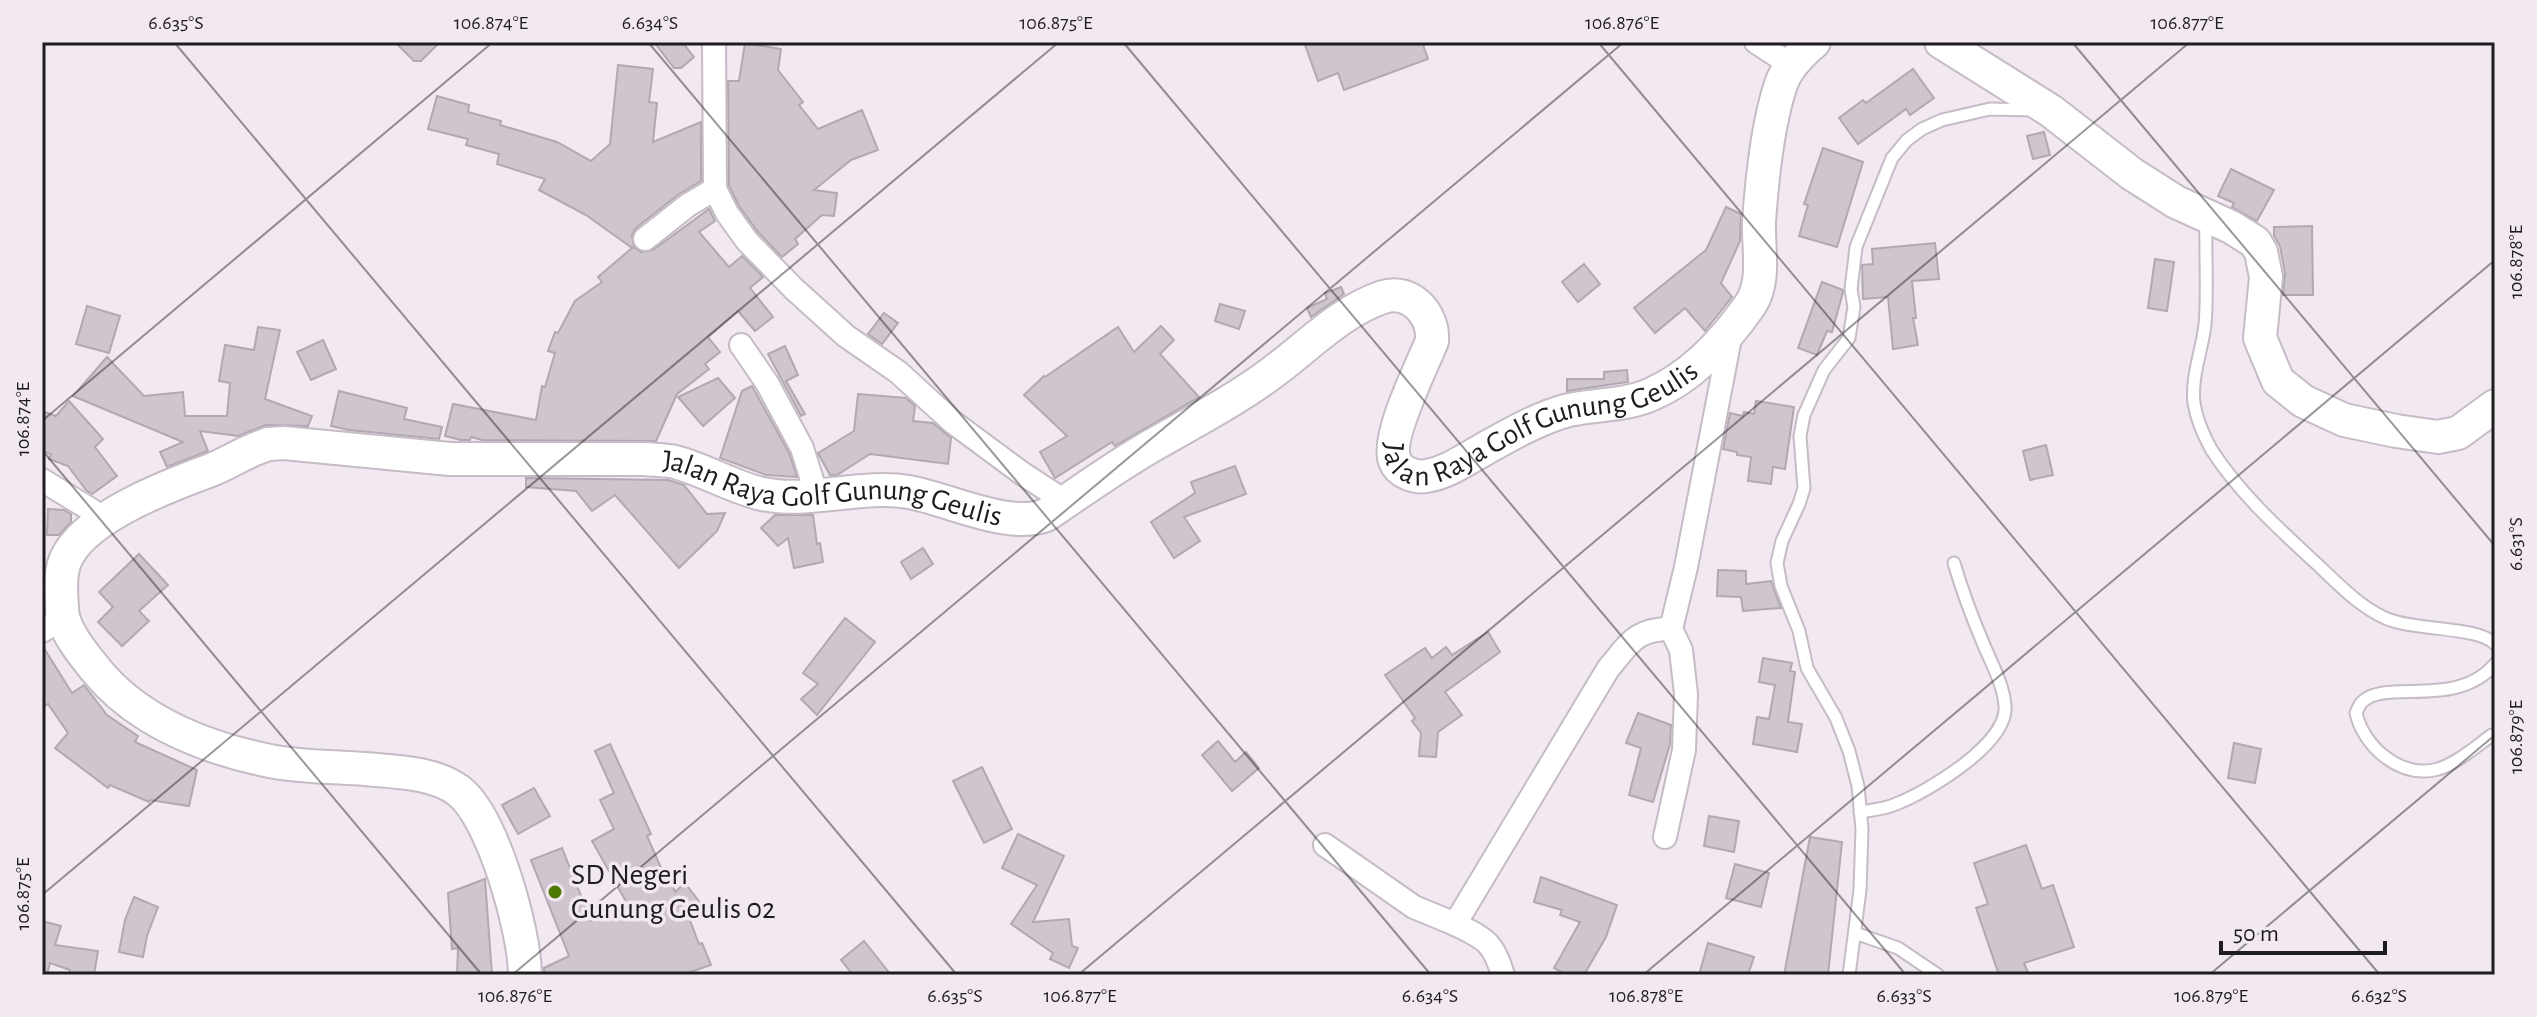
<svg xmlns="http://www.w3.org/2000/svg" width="2537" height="1017" font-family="'Alegreya Sans',sans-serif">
  <rect width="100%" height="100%" fill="#f1e8f1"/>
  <g fill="#cec5ce" stroke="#b1a8b1" stroke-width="2">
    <path d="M395,42H440L421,61H414Z"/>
    <path d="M654,42H682L694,57L681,68H674Z"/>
    <path d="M1304,42H1422L1428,59L1344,90L1338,73L1318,81Z"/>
    <path d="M745,43L781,49L778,70L803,102L799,105L818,129L862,110L878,150L851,160L814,190L837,193L834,216L822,215L795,239L798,244L782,257L758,232L739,206L729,186L728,81H739Z"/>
    <path d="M618,65L653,69L649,102L657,103L653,142L701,122V181L679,194L636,228L632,235L634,247L641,252L653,250L709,209L715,221L699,232L729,267L742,256L763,277L750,288L773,317L755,331L738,311L708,337L720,352L705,364L709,369L677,394L656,441L482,440L471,437L470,440H461L445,436L453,404L536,420L542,386L545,387L555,353L548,351L555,332L558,333L575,301L602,282L598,277L632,248L586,215L539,190L545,179L497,164L499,154L466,145L468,139L428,129L437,96L469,105L468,112L501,121L500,125L557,142L591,161L610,144Z"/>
    <path d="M1913,69L1934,98L1910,115L1906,109L1858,144L1839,118L1863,100L1866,103Z"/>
    <path d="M2044,132L2050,155L2033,159L2027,136Z"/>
    <path d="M1823,148L1863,162L1837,247L1799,236L1808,205L1804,204Z"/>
    <path d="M2231,169L2274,190L2257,221L2232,207L2234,203L2218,196Z"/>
    <path d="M1726,207L1741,214L1740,241L1721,283L1732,297L1705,331L1685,308L1655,333L1634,308L1706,250Z"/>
    <path d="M2312,226L2313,295H2283L2285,273L2280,246L2274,236V227Z"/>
    <path d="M1935,243L1939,279L1912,281L1916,318H1913L1918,345L1893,349L1888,297L1863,299L1862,265L1873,264L1872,249Z"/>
    <path d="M2155,259L2174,262L2167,311L2148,308Z"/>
    <path d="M1584,264L1600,284L1578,302L1562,282Z"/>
    <path d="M1822,282L1843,290V292L1832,332L1827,331L1817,355L1798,348Z"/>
    <path d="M1341,287L1344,294L1311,317L1307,308L1327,299L1325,293Z"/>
    <path d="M1220,304L1245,311L1239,329L1215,321Z"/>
    <path d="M87,306L120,316L109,353L76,344Z"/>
    <path d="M884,313L898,323L882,344L868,334Z"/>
    <path d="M1161,326L1174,340L1160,354L1199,397L1115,446L1112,442L1055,478L1040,452L1067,436L1024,395L1044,376L1045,377L1118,327L1134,352Z"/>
    <path d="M258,327L280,330L265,399L312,416L308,426L266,425L238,436L200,431L208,451L167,467L160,452L183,442L73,396L107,357L144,396L183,392L185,416H227L230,383L219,381L225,345L254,350Z"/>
    <path d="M323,340L336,369L311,380L297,352Z"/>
    <path d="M785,346L798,375L786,381L805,414L801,416L768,354Z"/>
    <path d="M1627,370L1628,382L1567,391V379H1604V372Z"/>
    <path d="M718,378L735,398L703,426L678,397Z"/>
    <path d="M752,386L789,453L797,477L766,475L720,458L742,391Z"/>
    <path d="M339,391L407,408L404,419L442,427L439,439L349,430L331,426Z"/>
    <path d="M858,394L906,398L915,406L913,421L933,423L951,438L948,464L870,454L837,475H830L818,453L854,431Z"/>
    <path d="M69,401L103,439L95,447L117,476L92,494L86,490L68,466L49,459L51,454L42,451V411L56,416Z"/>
    <path d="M1756,401L1794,407L1785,469L1773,467L1771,484L1748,481L1751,457L1737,455V452L1723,449L1730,413L1743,416L1744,412L1754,414Z"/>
    <path d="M2046,445L2053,475L2030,480L2023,451Z"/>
    <path d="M1235,466L1246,494L1184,517L1200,541L1174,558L1151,522L1195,493L1191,482Z"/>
    <path d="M526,478L668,480L684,485L707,514L725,513L717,531L679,568L615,495L592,511L576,491L526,487Z"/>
    <path d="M48,509L64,510L71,514V522L59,535H47Z"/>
    <path d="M775,515H813L817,544L820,543L823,562L794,568L788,538L778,546L761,528Z"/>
    <path d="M923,548L933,564L911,579L901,562Z"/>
    <path d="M139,554L168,585L139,611L149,621L122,646L98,622L113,607L99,592Z"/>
    <path d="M1718,570L1746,571V584L1771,581L1781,608L1743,611L1741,597L1717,596Z"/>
    <path d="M845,618L875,642L817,715L801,699L818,684L803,673Z"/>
    <path d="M1488,632L1500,652L1445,692L1462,715L1438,732L1436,757L1419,756L1421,733L1412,721L1415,718L1385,675L1425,648L1432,658L1446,647L1452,655Z"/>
    <path d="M42,645L72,693L84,685L107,715L138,736L135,742L197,770L189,806L150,800L149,802L110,785L108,788L55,748L68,733L48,704L42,708Z"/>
    <path d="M1763,658L1792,663L1790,671L1795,672L1788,722L1802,724L1797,752L1753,744L1757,717L1769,719L1775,685L1759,682Z"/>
    <path d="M1638,713L1671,725L1670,744L1653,802L1629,795L1641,748L1626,743Z"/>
    <path d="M1218,741L1235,762L1246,752L1259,768L1232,791L1202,755Z"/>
    <path d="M2234,743L2261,749L2255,783L2228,778Z"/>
    <path d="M610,744L651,834L647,836L665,877L669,875L675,892L685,883L701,904L688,915L699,944L702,943L711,965L682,975H544V968L569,956L531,860L562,848L591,921L629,907L592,841L614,829L600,800L614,793L595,751Z"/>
    <path d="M982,767L1012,829L984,843L953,781Z"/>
    <path d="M534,788L550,816L518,834L502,805Z"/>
    <path d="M1709,816L1739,821L1734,852L1704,846Z"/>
    <path d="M1018,834L1064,856L1033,922L1069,919L1072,946L1078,948L1069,968L1050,959L1053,953L1011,924L1037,885L1002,868Z"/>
    <path d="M1810,837L1842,842L1828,975H1784Z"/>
    <path d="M2026,845L2042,889L2053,885L2074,947L2024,963L2029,975H1999L1976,908L1988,904L1974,863Z"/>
    <path d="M1735,864L1769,873L1761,907L1726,898Z"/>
    <path d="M1541,877L1617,905L1606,937L1584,975H1567L1554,968L1580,922L1560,915L1562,910L1534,902Z"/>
    <path d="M485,879L492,975H457L458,948L452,949L448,893Z"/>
    <path d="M134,897L158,907L147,936L143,957L119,952L125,920Z"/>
    <path d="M42,921L61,926L55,945L98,951L94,975H70V970L50,963L47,974H42Z"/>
    <path d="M864,941L891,975H853L841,960Z"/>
    <path d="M1708,943L1754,957L1748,975H1699Z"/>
  </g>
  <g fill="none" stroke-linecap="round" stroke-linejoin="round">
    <g stroke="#c5bcc6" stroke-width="15">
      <g id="lane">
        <path d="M2206,221C2205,255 2208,291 2205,325C2202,350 2191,377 2194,403C2196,417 2204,436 2211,449C2239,493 2280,530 2318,565C2339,585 2359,606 2385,618C2413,631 2479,626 2495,644"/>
        <path d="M2492,735C2475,747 2454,766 2434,770C2398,777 2363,745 2356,713C2358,709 2359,705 2362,702C2386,678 2456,710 2495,664"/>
        <path d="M1860,812C1872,810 1885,809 1896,804C1927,792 2008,744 2005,706C2004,686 1991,662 1983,643C1972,617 1962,590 1954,563"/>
        <path d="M1855,933L1898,948L1938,975"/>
        <path d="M1849,975L1860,890L1862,829L1858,786L1849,751L1836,718L1807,668L1799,631L1781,586L1777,563L1782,541L1799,504L1804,488L1800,436L1804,415L1824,370L1849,338L1854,307L1851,289L1856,247L1892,158L1907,140L1922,129L1942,120L1990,109L2034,110"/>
      </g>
    </g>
    <g stroke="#c5bcc6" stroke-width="26">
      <g id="street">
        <path d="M714,42L715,189L727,213L747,241L794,289L846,336L898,372L954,423L1023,474L1066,502"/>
        <path d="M1756,42L1791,65"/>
        <path d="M645,239L688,205L715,189"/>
        <path d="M741,345L767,383L802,448L817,496"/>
        <path d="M42,480L106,519"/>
        <path d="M42,631L62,618"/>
        <path d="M1665,837L1684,750L1686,694L1681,650L1671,629L1686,567L1731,333"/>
        <path d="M1325,845L1414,907L1455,924L1608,669C1630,643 1635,629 1671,629"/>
        <path d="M1455,924C1485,939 1493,941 1503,975"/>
      </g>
    </g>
    <g stroke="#c5bcc6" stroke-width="36">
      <g id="secondary">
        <path d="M1941,42L2051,111L2132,174L2176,202L2231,227L2255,242L2261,252L2266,277L2260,338L2278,381L2303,401L2344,420L2396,431L2438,437L2458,433L2495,406"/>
        <path id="s1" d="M525,975C525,932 493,817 459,791C434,772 395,772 365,769C336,767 304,767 275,762C208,749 140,724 96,670C83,654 62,629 62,608C61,591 59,570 68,555C90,515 170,485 211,470C226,464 240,455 255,449L268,444L284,443L450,459H645C655,460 666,460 675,462C705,470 732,487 762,494C811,504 860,484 909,492C948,499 1009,530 1046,515C1082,491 1116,466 1153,445C1193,422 1236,400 1273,372C1307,347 1341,311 1383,297C1411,288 1434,315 1432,341C1422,366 1385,439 1395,461C1399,472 1415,478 1426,476C1447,473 1468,458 1486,448C1511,434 1541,417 1569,410C1596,404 1626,406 1652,394C1693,376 1725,341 1750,305C1766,282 1758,249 1759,222C1762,178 1767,126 1781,84C1787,67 1801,53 1814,42"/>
      </g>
    </g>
    <use href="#lane" stroke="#fff" stroke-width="11"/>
    <use href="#street" stroke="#fff" stroke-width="22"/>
    <use href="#secondary" stroke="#fff" stroke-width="32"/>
  </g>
  <path fill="none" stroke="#1f1c1f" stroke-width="2" stroke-opacity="0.45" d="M174,42L957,975M648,42L1431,975M1123,42L1906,975M1598,42L2380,975M2072,42L2495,546M42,421L493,42M42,450L482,975M42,895L1059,42M512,975L1624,42M1078,975L2190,42M1643,975L2495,260M2209,975L2495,735"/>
  <circle fill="#4a7a03" stroke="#f1e8f1" stroke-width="3" cx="555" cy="892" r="8"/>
  <g text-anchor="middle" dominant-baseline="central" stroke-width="7" stroke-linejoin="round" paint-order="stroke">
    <g font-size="30" fill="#1f1c1f" stroke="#f1e8f1">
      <text stroke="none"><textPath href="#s1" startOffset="2502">Jalan Raya Golf Gunung Geulis</textPath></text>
      <text stroke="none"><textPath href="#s1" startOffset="1520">Jalan Raya Golf Gunung Geulis</textPath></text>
    </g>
    <g font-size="30" fill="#1f1c1f" stroke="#f1e8f1" text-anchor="start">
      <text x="571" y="875">SD Negeri<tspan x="571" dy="34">Gunung Geulis 02</tspan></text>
    </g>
  </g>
  <rect width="2537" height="1017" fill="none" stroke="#f1e8f1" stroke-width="88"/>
  <path d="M2221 941v12h164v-12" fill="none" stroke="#1f1c1f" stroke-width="4"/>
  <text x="2233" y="941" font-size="24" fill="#1f1c1f" stroke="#f1e8f1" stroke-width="6" paint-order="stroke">50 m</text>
  <rect x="44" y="44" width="2449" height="929" fill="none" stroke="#1f1c1f" stroke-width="3"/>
  <g font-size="20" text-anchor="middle" fill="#1f1c1f">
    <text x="176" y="29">6.635°S</text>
    <text x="491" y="29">106.874°E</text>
    <text x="650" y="29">6.634°S</text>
    <text x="1056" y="29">106.875°E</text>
    <text x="1622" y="29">106.876°E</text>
    <text x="2187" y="29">106.877°E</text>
    <text transform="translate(2515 262) rotate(-90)" y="7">106.878°E</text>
    <text transform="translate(22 419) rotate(-90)" y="7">106.874°E</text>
    <text transform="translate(2515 544) rotate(-90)" y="7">6.631°S</text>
    <text transform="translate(2515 737) rotate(-90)" y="7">106.879°E</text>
    <text transform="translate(22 894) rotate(-90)" y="7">106.875°E</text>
    <text x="515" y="1002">106.876°E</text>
    <text x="955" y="1002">6.635°S</text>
    <text x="1080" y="1002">106.877°E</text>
    <text x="1430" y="1002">6.634°S</text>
    <text x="1646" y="1002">106.878°E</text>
    <text x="1904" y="1002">6.633°S</text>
    <text x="2211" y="1002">106.879°E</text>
    <text x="2379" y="1002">6.632°S</text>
  </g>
</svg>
